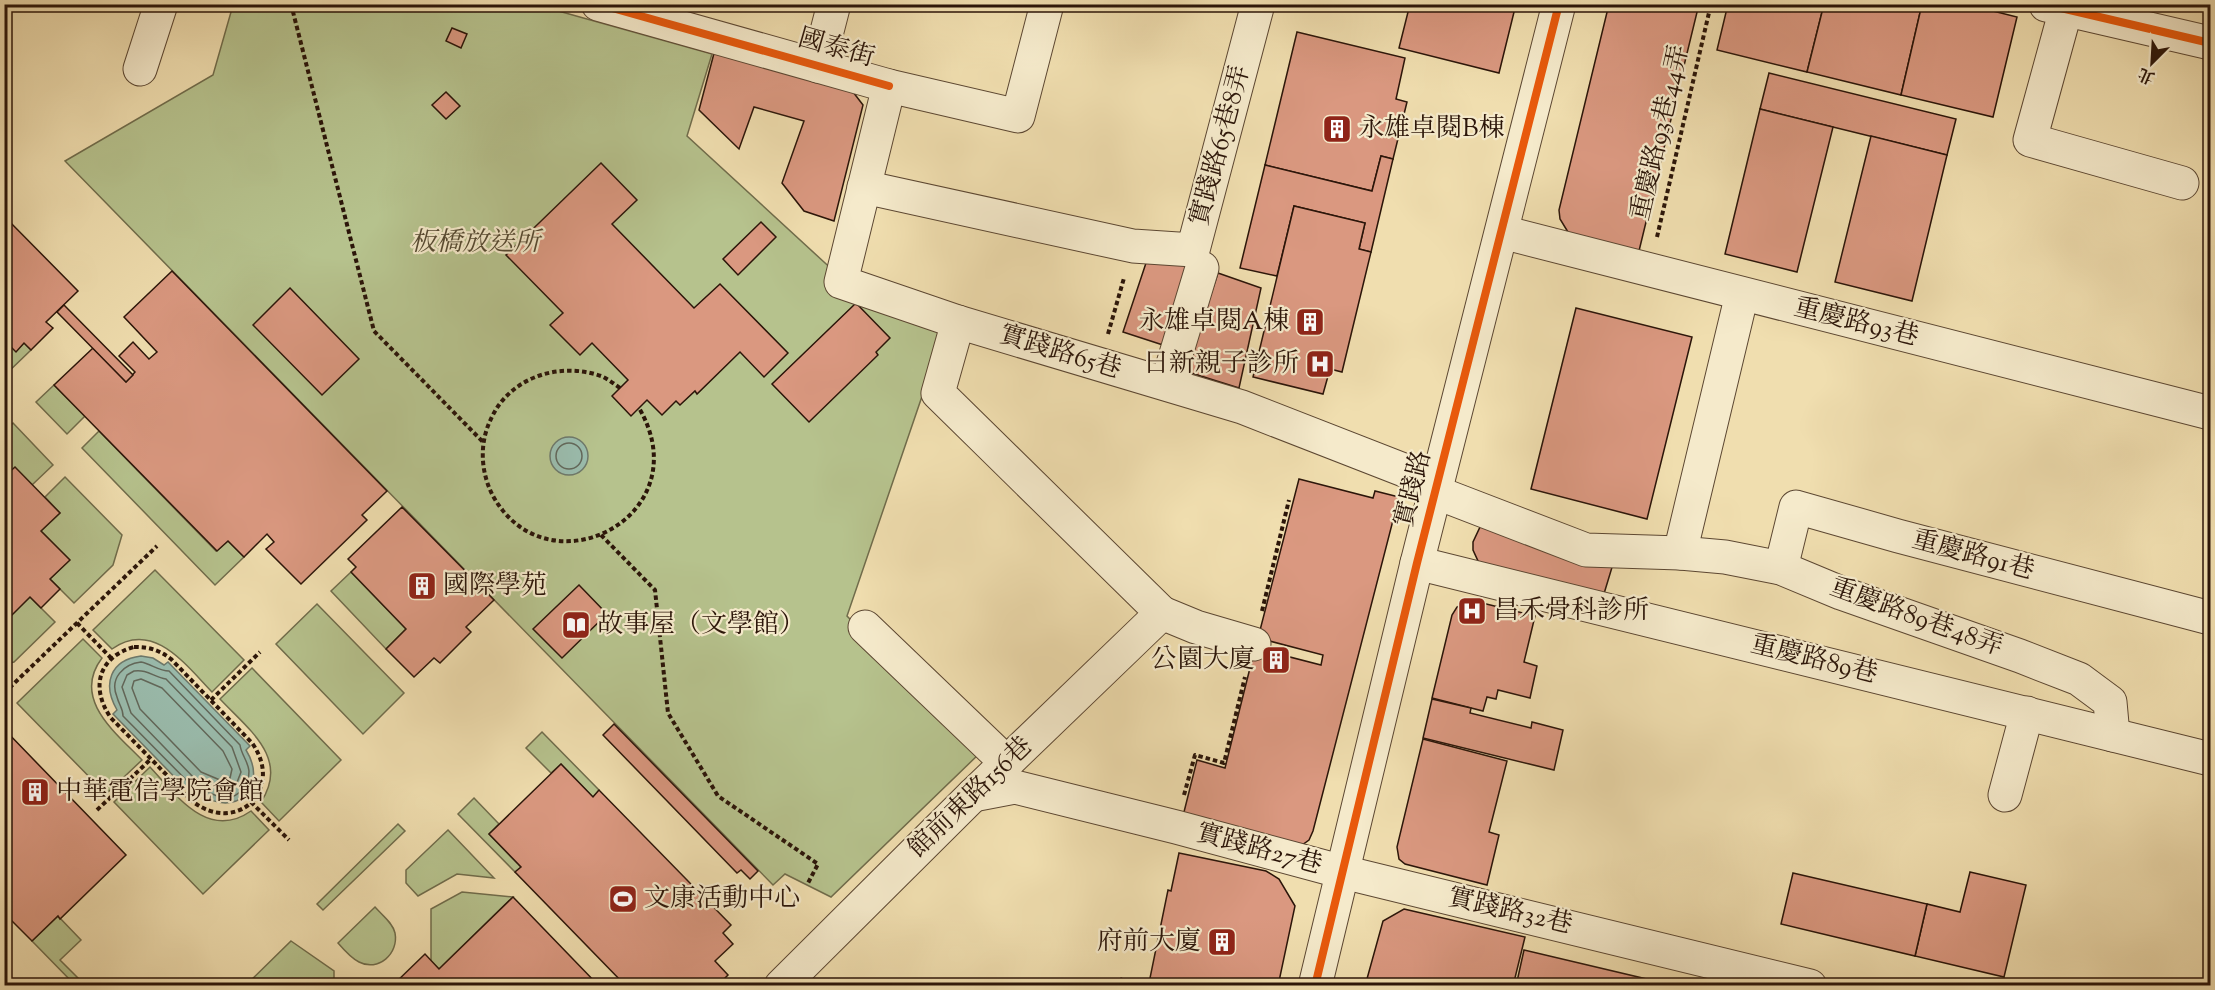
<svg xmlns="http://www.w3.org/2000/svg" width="2215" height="990" font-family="'Sorts Mill Goudy','Noto Serif TC',serif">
  <rect width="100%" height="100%" fill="#f0deaf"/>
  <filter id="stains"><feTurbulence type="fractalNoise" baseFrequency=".00333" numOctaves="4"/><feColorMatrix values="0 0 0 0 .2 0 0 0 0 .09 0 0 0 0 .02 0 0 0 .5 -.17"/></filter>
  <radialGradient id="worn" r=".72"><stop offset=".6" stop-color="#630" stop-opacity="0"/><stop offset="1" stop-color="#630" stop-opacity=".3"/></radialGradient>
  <g fill="#b6c28d" stroke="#706c4b" stroke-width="1.5">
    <path d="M233,5H537L712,54L687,136L837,274L945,329L847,616L981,752L831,897L785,874L773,885L65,161L213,75Z"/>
    <path d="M4,340L16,351L24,343L31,350L6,374Z"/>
    <path d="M54,385L85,416L67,434L36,402Z"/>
    <path d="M13,423L53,465L32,485L5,477V431Z"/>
    <path d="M99,431L216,551L228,541L244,557L215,585L82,448Z"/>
    <path d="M65,477L122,535L113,565L74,603L50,579L69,560L41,531L60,513L45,497Z"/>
    <path d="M155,570L244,660L212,692C185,664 153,620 112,649L93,630Z"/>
    <path d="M351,572L406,629L386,649L331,591Z"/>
    <path d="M30,597L55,622L14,662L5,664V609L11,615Z"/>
    <path d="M317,604L404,693L363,734L276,644Z"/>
    <path d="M83,639L102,658C71,699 116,733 142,760L106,794L17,703Z"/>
    <path d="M252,668L341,760L279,821L261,802C290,758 248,729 220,699Z"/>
    <path d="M542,732L599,790L593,797L561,764L551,773L526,748Z"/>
    <path d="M150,767C177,796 208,841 251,811L269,830L203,894L114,802Z"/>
    <path d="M474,798L499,824L489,834L521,867L515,872L458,814Z"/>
    <path d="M398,824L405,831L323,910L317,904Z"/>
    <path d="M448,830L494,878L457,874L418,896L406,883V870Z"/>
    <path d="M462,892L513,897L439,969L431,961V909Z"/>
    <path d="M375,907C382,915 393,923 395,933C399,954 378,972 359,962C351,958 344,950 338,943Z"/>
    <path d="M58,916L81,940L60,960L85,985H75L32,941Z"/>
    <path d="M291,941L334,971V978L326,985H246Z"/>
  </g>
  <g fill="#9abcad" stroke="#6e796b" stroke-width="1.5">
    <circle cx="569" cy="456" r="19"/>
    <path d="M141,656L153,658L164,665L168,662L250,746L246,750C269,787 236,819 200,794L196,799L113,714L117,710C102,684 110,660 141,656Z"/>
  </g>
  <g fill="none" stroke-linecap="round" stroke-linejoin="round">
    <g stroke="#62685b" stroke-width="1.5">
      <circle cx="569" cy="456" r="13"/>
      <path d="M141,662C151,664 159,671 169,671L240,745C241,754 248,761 249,771C249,778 247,784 243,789C225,809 212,789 195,789L123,716C123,708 119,705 117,697C109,678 124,664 141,662Z"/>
      <path d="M134,671C147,669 154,677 166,679L232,747L241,772L236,785L223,790L197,781L131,713L122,687L127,675Z"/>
      <path d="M141,679L162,688L223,751L232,769L230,778L220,780L201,772L140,709L132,688L134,681Z"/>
    </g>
  </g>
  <g fill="#da9880" stroke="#2b1509" stroke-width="1.5">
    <path d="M1410,4H1516L1499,73L1399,48Z"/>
    <path d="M1609,4H1699L1638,255L1571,237L1560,219L1559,210Z"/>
    <path d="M1728,4H1824L1807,72L1717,50Z"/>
    <path d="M1824,4H1922L1901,95L1807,72Z"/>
    <path d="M1922,4H1965L2017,17L1993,117L1901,95Z"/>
    <path d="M452,28L467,34L461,48L446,41Z"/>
    <path d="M1297,32L1405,58L1396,99L1407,102L1393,159L1381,156L1372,191L1265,165Z"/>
    <path d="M717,42L843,79L863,105L834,221L804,211L782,183L804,121L754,107L739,149L699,110Z"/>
    <path d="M1769,73L1956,119L1947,155L1760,109Z"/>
    <path d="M446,92L460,106L446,119L432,105Z"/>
    <path d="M1760,109L1833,127L1797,272L1725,254Z"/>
    <path d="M1871,136L1947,155L1912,301L1835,282Z"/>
    <path d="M1381,156L1393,159L1371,252L1359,249L1365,223L1294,206L1277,276L1240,268L1265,165L1372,191Z"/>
    <path d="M601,163L637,200L612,224L694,308L720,284L788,353L764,377L740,352L697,394L695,391L680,405L676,401L662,415L647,400L631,416L612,396L628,380L592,343L580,355L550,325L563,313L506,255Z"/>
    <path d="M1294,206L1365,223L1359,249L1371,252L1342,372L1330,369L1323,394L1253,377Z"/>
    <path d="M4,216L78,291L46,322L53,328L31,350L24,343L16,352L4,340Z"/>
    <path d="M761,222L776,237L738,275L723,259Z"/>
    <path d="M1150,251L1194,265L1166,346L1123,332Z"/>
    <path d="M172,271L387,491L362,515L367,520L301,584L266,549L274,542L267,534L244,557L228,541L217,551L54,385L93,348L126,382L135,372L119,356L133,342L149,359L157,352L124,317Z"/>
    <path d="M1218,273L1261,288L1239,388L1185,371Z"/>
    <path d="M290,288L359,359L322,395L253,325Z"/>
    <path d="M856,303L890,338L876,352L878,355L809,422L772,384Z"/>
    <path d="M64,305L133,375L126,382L57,312Z"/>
    <path d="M1576,308L1692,337L1647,519L1531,489Z"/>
    <path d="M15,467L60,513L41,531L70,560L50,579L60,589L41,608L30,597L11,616L4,609V477Z"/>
    <path d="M1299,479L1373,498L1375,491L1399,497L1313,831L1309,840L1302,845L1182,820L1197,760L1225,768L1255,648L1321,665L1323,655L1258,638Z"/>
    <path d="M402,507L494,600L466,627L471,632L440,663L434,658L414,677L386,649L406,629L351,572L356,567L348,559Z"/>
    <path d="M1481,525L1613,564L1603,597L1479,563L1473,550V542Z"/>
    <path d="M579,585L607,614L562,658L533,629Z"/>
    <path d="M1470,600L1535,616L1524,662L1537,666L1530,698L1498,690L1496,699L1487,697L1483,711L1432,698L1452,615L1457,607Z"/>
    <path d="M1432,699L1471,708L1470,713L1531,728L1532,722L1563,730L1554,770L1423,738Z"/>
    <path d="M614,724L758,871L750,879L741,870L737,873L603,735Z"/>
    <path d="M4,729L126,855L60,919L58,916L32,941L4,913Z"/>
    <path d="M1423,739L1507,761L1489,832L1499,835L1487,885L1405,864L1399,859L1397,847Z"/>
    <path d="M561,764L593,797L599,790L731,925L723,933L733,944L715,961L728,975L717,986H626L515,872L521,867L489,834Z"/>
    <path d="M1179,853L1266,871L1279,879L1295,906L1278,986H1167L1150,978L1168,890L1171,891Z"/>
    <path d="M1970,872L2026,885L2004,977L1915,956L1927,904L1960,912Z"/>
    <path d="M1793,873L1927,904L1915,956L1781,924Z"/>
    <path d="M513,897L599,986H392L425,954L439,969Z"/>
    <path d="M1404,909L1525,937L1513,986H1365L1383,921Z"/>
    <path d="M1524,950L1672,985L1671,986H1516Z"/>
  </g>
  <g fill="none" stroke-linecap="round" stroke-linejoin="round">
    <g stroke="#5c4732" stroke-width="35">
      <g id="minor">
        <path d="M598,4L889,86L1018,116L1047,4"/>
        <path d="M2046,5L2210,43"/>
        <path d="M2066,9L2030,140L2182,183"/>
        <path d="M818,66L834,4"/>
        <path d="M140,69L161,4"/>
        <path d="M889,86L841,282L958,322L1242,407L1437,483"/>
        <path d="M864,187L1133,246L1193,250L1258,4"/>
        <path d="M1502,232L2210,413"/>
        <path d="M1167,384L1202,268"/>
        <path d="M1435,492L1586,550L1680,553L1725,557L1781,568L1841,593L2020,656L2079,679L2110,702L2113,735"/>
        <path d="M1680,553L1742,294"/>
        <path d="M1417,563L2210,759"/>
        <path d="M1781,568L1796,507L1898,536L2210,618"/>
        <path d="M1162,613L1196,627L1254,644"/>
        <path d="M865,627L1007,763"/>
        <path d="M973,795L1015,787L1176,827L1343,872L1810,986"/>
        <path d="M2005,795L2027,713"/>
        <path d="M781,986L973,795L1162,613L938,393L958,322"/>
        <path d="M1315,986L1417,563L1559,4"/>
      </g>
    </g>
    <g stroke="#2b1509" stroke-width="4" stroke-dasharray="4.5 3" stroke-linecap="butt">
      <path d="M291,4L374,331L483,442"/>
      <path d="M1657,237L1711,4"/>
      <path d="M1108,334L1124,278"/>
      <path d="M620,388C614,384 608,379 601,376C558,361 508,378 490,421C479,445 481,473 493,496C548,595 702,516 639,408"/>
      <path d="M601,535L655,590L668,713L718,796L818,864L807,885"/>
      <path d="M1262,611L1289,500"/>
      <path d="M77,623L112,659"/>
      <path d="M134,647C150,647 159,650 171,659L252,743C285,789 237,836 192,801L111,718C90,688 98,657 134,647Z"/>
      <path d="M4,693L157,546"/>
      <path d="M211,700L260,652"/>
      <path d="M1184,795L1195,755L1224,763L1245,677"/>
      <path d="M251,802L289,840"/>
      <path d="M97,810L151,759"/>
      <path d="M1120,979L1138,986"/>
    </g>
    <use href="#minor" stroke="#f5eacb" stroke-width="33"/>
    <g stroke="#f5eacb" stroke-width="11">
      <g id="cycleway">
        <path d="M598,4L889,86"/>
        <path d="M2044,4L2210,43"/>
        <path d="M1315,986L1417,563L1559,4"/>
      </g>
    </g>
    <use href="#cycleway" stroke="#e8590c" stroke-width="8"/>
  </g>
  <defs>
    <g id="building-square" transform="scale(1.5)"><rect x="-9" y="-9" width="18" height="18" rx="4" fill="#8f2418" stroke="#f5eacb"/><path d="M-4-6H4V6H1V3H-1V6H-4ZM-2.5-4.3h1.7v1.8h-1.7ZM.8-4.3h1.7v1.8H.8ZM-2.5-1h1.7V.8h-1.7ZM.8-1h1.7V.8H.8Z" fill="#fff"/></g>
    <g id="hospital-square" transform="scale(1.5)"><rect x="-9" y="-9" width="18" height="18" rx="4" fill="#8f2418" stroke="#f5eacb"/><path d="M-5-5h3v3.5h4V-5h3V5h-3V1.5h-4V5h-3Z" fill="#fff"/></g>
    <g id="library-square" transform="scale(1.5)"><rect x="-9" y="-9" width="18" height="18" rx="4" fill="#8f2418" stroke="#f5eacb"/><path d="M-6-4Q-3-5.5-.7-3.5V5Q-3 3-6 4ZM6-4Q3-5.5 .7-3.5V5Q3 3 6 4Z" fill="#fff"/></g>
    <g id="stadium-square" transform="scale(1.5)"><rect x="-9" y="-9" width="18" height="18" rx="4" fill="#8f2418" stroke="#f5eacb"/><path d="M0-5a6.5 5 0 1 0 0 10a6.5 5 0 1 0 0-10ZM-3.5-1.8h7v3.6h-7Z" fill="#fff"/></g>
  </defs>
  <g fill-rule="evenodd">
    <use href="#building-square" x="1337" y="129"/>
    <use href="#building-square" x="1310" y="322"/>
    <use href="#hospital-square" x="1320" y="364"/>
    <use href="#building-square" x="422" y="586"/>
    <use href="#hospital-square" x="1472" y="611"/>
    <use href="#library-square" x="576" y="625"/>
    <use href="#building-square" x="1276" y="660"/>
    <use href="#building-square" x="35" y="792"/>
    <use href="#stadium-square" x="623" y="899"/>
    <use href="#building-square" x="1222" y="942"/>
  </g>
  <g text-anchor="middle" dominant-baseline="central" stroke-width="4.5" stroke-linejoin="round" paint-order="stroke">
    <g font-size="26" fill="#2b1509" stroke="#f5eacb">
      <text transform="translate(836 49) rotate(16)">國泰街</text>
      <text transform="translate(1661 133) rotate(-77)">重慶路93巷44弄</text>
      <text transform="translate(1221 146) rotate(-75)">實踐路65巷8弄</text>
      <text transform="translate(1856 323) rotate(14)">重慶路93巷</text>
      <text transform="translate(1060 353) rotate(17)">實踐路65巷</text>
      <text transform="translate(1414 489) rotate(-76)">實踐路</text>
      <text transform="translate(1973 556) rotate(15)">重慶路91巷</text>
      <text transform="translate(1916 618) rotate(20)">重慶路89巷48弄</text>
      <text transform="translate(1814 660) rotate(14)">重慶路89巷</text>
      <text transform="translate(971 798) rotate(-44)">館前東路156巷</text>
      <text transform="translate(1259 850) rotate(15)">實踐路27巷</text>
      <text transform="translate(1510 912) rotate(13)">實踐路32巷</text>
    </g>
    <g font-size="26" fill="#2b1509" stroke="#f5eacb" text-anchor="start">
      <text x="1358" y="129">永雄卓閱B棟</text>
      <text x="1289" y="322" text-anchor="end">永雄卓閱A棟</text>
      <text x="1299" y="364" text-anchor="end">日新親子診所</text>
      <text x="443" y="586">國際學苑</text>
      <text x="1493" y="611">昌禾骨科診所</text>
      <text x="597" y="625">故事屋（文學館）</text>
      <text x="1255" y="660" text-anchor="end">公園大廈</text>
      <text x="56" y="792">中華電信學院會館</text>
      <text x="644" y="899">文康活動中心</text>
      <text x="1201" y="942" text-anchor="end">府前大廈</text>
    </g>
    <g font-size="26" font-style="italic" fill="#554931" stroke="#f5eacb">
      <text x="475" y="243">板橋放送所</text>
    </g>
  </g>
  <rect width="2215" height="990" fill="none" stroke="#f0deaf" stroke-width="24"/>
  <rect x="6" y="6" width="2203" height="978" fill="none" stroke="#2b1509" stroke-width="3"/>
  <rect x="12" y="12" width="2191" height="966" fill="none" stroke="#2b1509" stroke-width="1.5"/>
  <g transform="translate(2152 63) rotate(204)" stroke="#f5eacb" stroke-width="4.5" paint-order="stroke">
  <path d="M0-4.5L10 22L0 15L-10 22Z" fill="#2b1509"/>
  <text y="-9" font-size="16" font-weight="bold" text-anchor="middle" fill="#2b1509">北</text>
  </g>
  <rect width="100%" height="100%" filter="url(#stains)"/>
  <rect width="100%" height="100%" fill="url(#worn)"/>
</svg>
